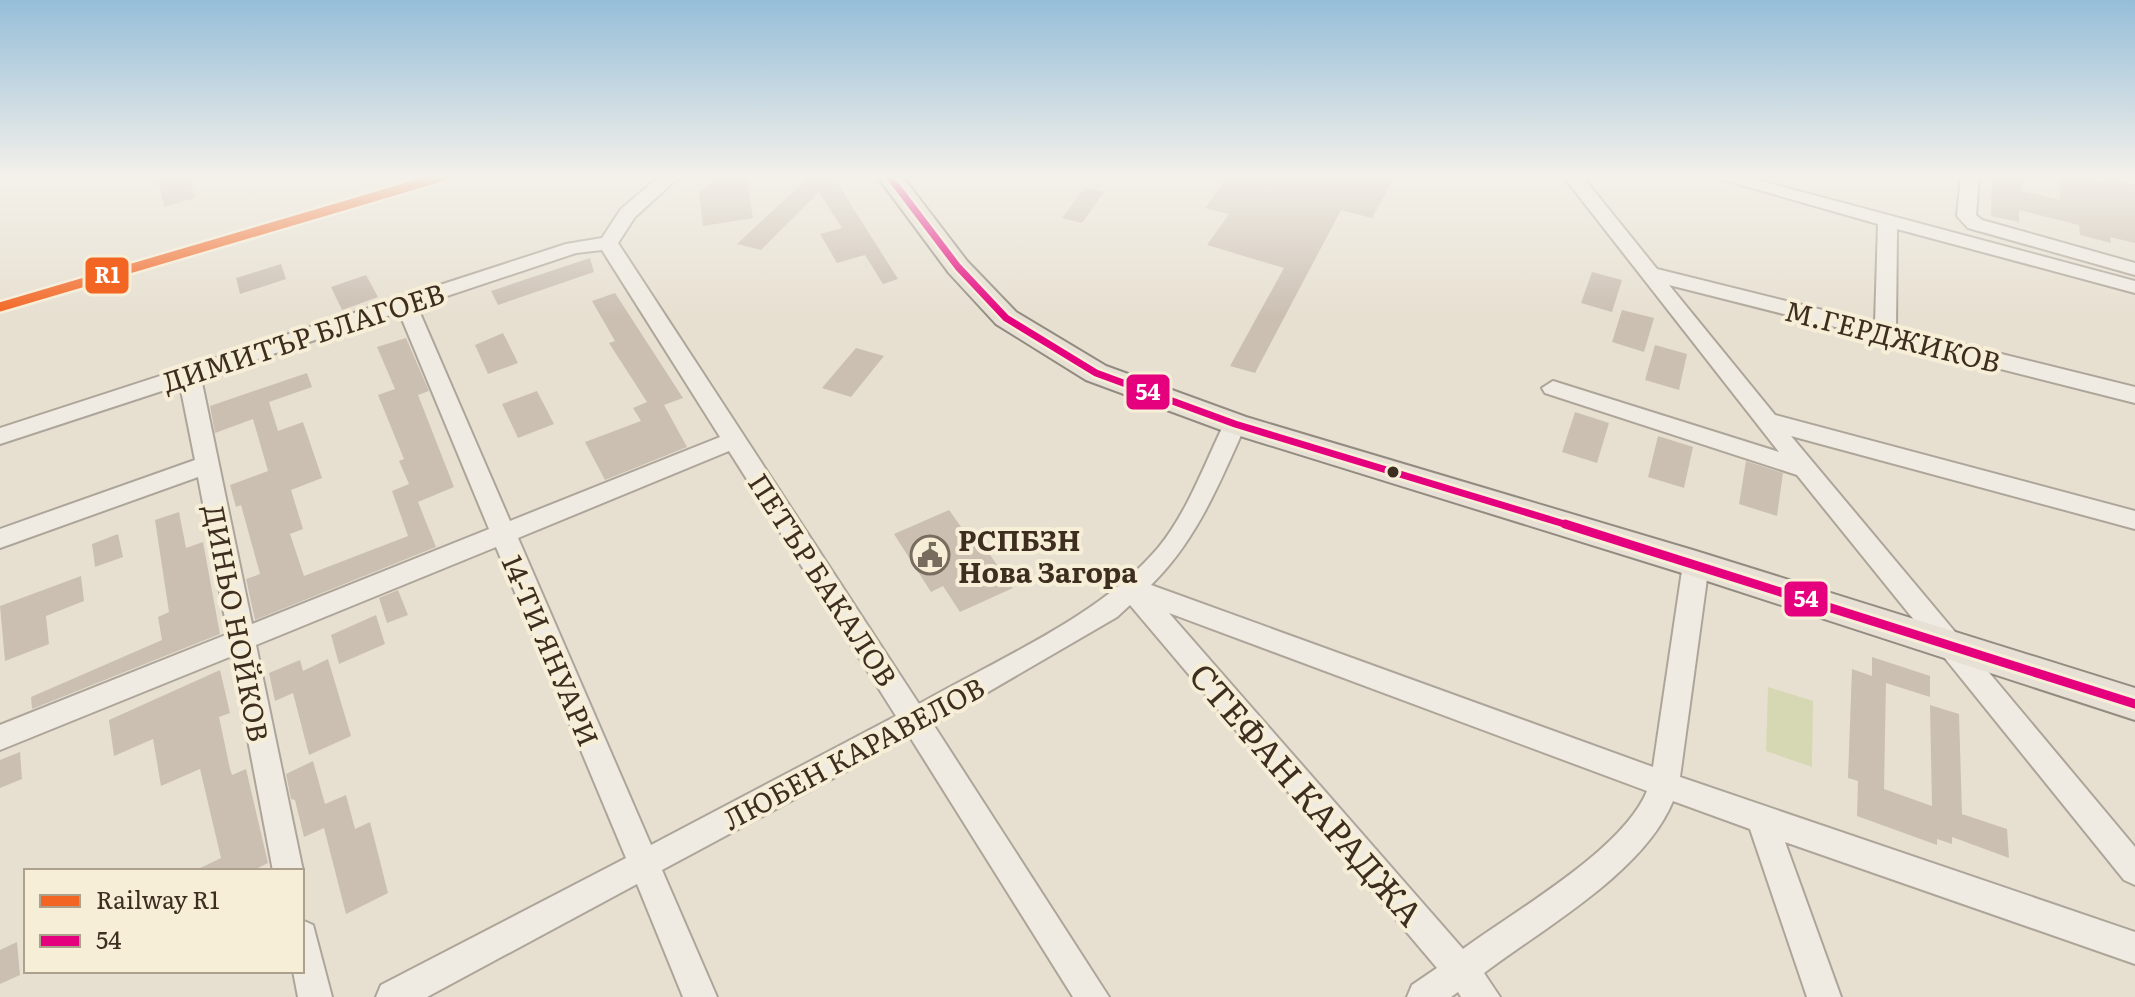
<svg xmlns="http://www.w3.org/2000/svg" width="2135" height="997" font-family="Literata,serif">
  <rect width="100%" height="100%" fill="#e7e0d1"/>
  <path fill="#d6d7b3" d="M1768,687L1813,701L1812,767L1766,751Z"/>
  <g fill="#cbbfb2">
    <path d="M157,176H189L195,198L164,207Z"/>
    <path d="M722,176H746L753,218L703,226L699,192Z"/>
    <path d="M810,176L836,181L898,279L883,284L865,255L837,263L820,234L842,228L819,192L761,250L737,244Z"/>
    <path d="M1228,176H1318L1334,181L1336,176H1395L1372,218L1341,210L1255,373L1230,366L1284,268L1207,245L1229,214L1205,208Z"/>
    <path d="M1992,176H2022V191L2060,200L2059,176L2108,182V178L2135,185V243L2110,237L2111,243L2080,235L2079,225L2019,210V222L1991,216Z"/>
    <path d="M1085,187L1104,192L1082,223L1062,218Z"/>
    <path d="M590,258L594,272L498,305L491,291Z"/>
    <path d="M281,264L286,279L240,294L236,278Z"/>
    <path d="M1592,272L1622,280L1612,312L1581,303Z"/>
    <path d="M366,275L378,297L342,310L331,287Z"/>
    <path d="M615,293L683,398L664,405L687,447L605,480L585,442L641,421L633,408L647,402L609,343L615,341L592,301Z"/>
    <path d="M1622,310L1654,318L1644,352L1612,342Z"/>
    <path d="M503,333L518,363L488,374L475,345Z"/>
    <path d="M406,338L429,391L418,395L454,487L418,502L436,547L255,620L246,579L260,574L241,505L236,507L230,485L268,471L253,419L215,433L210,406L307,373L312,387L269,402L278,431L303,422L322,478L291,490L303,529L290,534L304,576L408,536L392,491L409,484L399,461L404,459L378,395L395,389L377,347Z"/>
    <path d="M1655,345L1687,354L1679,390L1645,380Z"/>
    <path d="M856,348L884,356L851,397L822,388Z"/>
    <path d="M537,391L554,424L518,438L502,404Z"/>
    <path d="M1575,412L1609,423L1597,463L1562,452Z"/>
    <path d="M1658,436L1693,447L1684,488L1648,477Z"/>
    <path d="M1746,461L1783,473L1777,516L1739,504Z"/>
    <path d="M949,510L979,552L986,549L1013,588L960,612L943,586L931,592L894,534Z"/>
    <path d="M179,512L186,548L203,542L220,634L32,709L31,697L162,640L158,617L169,612L155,520Z"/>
    <path d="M118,534L123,557L95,567L92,544Z"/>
    <path d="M81,576L84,601L46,616L49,644L5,661L0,606Z"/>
    <path d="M398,590L408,615L387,623L379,598Z"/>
    <path d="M376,615L385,644L339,664L331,635Z"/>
    <path d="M1872,657L1930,676V697L1886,683L1884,789L1932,806L1930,705L1959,714L1962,814L2007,829L2009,858L1952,837V844L1937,839V845L1857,816L1858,781L1848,778L1852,669L1872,676Z"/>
    <path d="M328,659L351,736L309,755L293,693L275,701L269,673L300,660L303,671Z"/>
    <path d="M220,670L230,713L219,717L230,769L232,775L246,769L268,863L252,871H194L221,858L200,769L161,786L153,739L114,756L109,720Z"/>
    <path d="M20,752L22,779L0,788V760Z"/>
    <path d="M313,761L325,804L346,795L355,829L370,822L388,893L346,914L324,828L304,837L295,800L291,799L286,774Z"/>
    <path d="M17,942L20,975L0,984V950Z"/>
  </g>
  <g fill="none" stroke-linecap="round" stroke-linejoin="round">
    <g stroke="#ada599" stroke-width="4">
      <g id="minor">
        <path d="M660,176H680L635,217L618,243L919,704C998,659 1099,617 1158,548C1187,513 1204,465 1224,424L1235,416L1246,424C1220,482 1197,540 1151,585L1653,767L1683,564L1687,557L1696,554L1705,557L1709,564L1680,777L2135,932V964L1785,842L1841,997H1807L1750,829L1673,801C1644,872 1545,927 1484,973L1500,997H1461L1458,992L1451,997H1407L1412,985L1437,968L1130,605L1117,617L933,724L1109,997H1073L910,737L662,870L717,997H683L637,884L427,997H376L381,985L626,858L496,547L256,645L303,871L302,874V871H273L232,656L0,750V725L228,634L198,477L0,548V529L195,460L180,385L0,444V428L566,244L602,238L621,209ZM602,250L720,437L510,521L417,306L576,253ZM399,312L489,529L252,624L201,378ZM729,451L896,716L651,845L518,538ZM1169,613L1647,791C1623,850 1516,910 1463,949Z"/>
        <path d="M1563,176H1582L1657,269L1875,323L1878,224L1710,176H1742L2135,281V293L1897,229L1896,328L2135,387V403L1669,285L1775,415L2135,511V529L1791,436L2135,847V885L2124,880L1797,475L1545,393L1542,388L1553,381L1779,452Z"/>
        <path d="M1961,176H1979L1976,215L1982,220L2135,263V275L1968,228L1957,216Z"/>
        <path d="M302,920L313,925L332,997H298L293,971H302Z"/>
      </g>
    </g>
    <g stroke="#928b80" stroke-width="4">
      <path id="major" d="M877,176H902L967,261L1016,312L1106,366L1246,417L1696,551L2135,688V720L1695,577L1224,431L1086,380L996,324L949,273Z"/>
    </g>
    <use href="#minor" fill="#efebe3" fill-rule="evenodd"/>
    <use href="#major" fill="#e6e1d4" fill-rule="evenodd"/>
    <g stroke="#f7eed8" stroke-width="12">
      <path id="bus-1-far1" d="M889,176L958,267L1006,318L1096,373L1235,424L1571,526"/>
    </g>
    <g stroke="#f7eed8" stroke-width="15">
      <path id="bus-1" d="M1565,524L2135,704"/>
    </g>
    <use href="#bus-1-far1" stroke="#e5007d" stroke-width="7"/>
    <use href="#bus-1" stroke="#e5007d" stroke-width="9"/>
    <g stroke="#f7eed8" stroke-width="14">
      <path id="rail-1" d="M0,307L445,176"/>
    </g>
    <use href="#rail-1" stroke="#f26522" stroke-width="9"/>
  </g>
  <linearGradient id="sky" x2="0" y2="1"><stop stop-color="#96bed9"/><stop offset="0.56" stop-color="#f4f1ea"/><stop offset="1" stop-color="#f4f1ea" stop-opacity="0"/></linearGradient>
  <rect width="2135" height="316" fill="url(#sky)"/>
  <defs>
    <g id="civic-ring" transform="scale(2)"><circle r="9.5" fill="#f7eed8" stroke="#786c5e" stroke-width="1.5"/><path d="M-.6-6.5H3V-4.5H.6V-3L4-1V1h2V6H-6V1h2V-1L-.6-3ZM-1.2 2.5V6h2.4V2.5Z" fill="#786c5e"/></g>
  </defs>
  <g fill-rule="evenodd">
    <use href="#civic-ring" x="930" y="555"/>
  </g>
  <circle fill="#3d2e20" stroke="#f7eed8" stroke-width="3" cx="1393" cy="472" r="7"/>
  <g text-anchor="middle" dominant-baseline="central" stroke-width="8" stroke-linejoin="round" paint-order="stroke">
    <g font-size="28" fill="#3d2e20" stroke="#f7eed8">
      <text transform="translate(1893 335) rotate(14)">М.ГЕРДЖИКОВ</text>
      <text transform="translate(303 336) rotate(-18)">ДИМИТЪР БЛАГОЕВ</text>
      <text transform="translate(824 579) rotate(57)">ПЕТЪР БАКАЛОВ</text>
      <text transform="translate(238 623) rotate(79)">ДИНЬО НОЙКОВ</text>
      <text transform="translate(552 650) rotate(67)">14-ТИ ЯНУАРИ</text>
      <text transform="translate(853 752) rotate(-28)">ЛЮБЕН КАРАВЕЛОВ</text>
    </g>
    <g font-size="28" font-weight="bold" fill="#3d2e20" stroke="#f7eed8" text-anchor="start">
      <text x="958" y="539">РСПБЗН<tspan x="958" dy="32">Нова Загора</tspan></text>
    </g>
    <g font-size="34" fill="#3d2e20" stroke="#f7eed8">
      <text transform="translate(1308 793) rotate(49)">СТЕФАН КАРАДЖА</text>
    </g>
  </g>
  <g stroke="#f7eed8" stroke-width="3">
    <rect x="84" y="256" width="46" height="39" rx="8" fill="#f26522"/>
    <rect x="1125" y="373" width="46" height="38" rx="8" fill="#e5007d"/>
    <rect x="1783" y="580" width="46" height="38" rx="8" fill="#e5007d"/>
  </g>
  <g font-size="22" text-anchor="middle" font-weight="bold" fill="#fff">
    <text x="107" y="283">R1</text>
    <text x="1148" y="400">54</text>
    <text x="1806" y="607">54</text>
  </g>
  <rect x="24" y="869" width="280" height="104" fill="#f7eed8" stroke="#ada18e" stroke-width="2"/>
  <rect x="40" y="895" width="40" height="12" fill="#f26522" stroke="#ada18e" stroke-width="2"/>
  <text x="96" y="909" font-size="24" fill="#3d2e20">Railway R1</text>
  <rect x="40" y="935" width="40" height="12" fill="#e5007d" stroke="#ada18e" stroke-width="2"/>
  <text x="96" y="949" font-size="24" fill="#3d2e20">54</text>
</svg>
